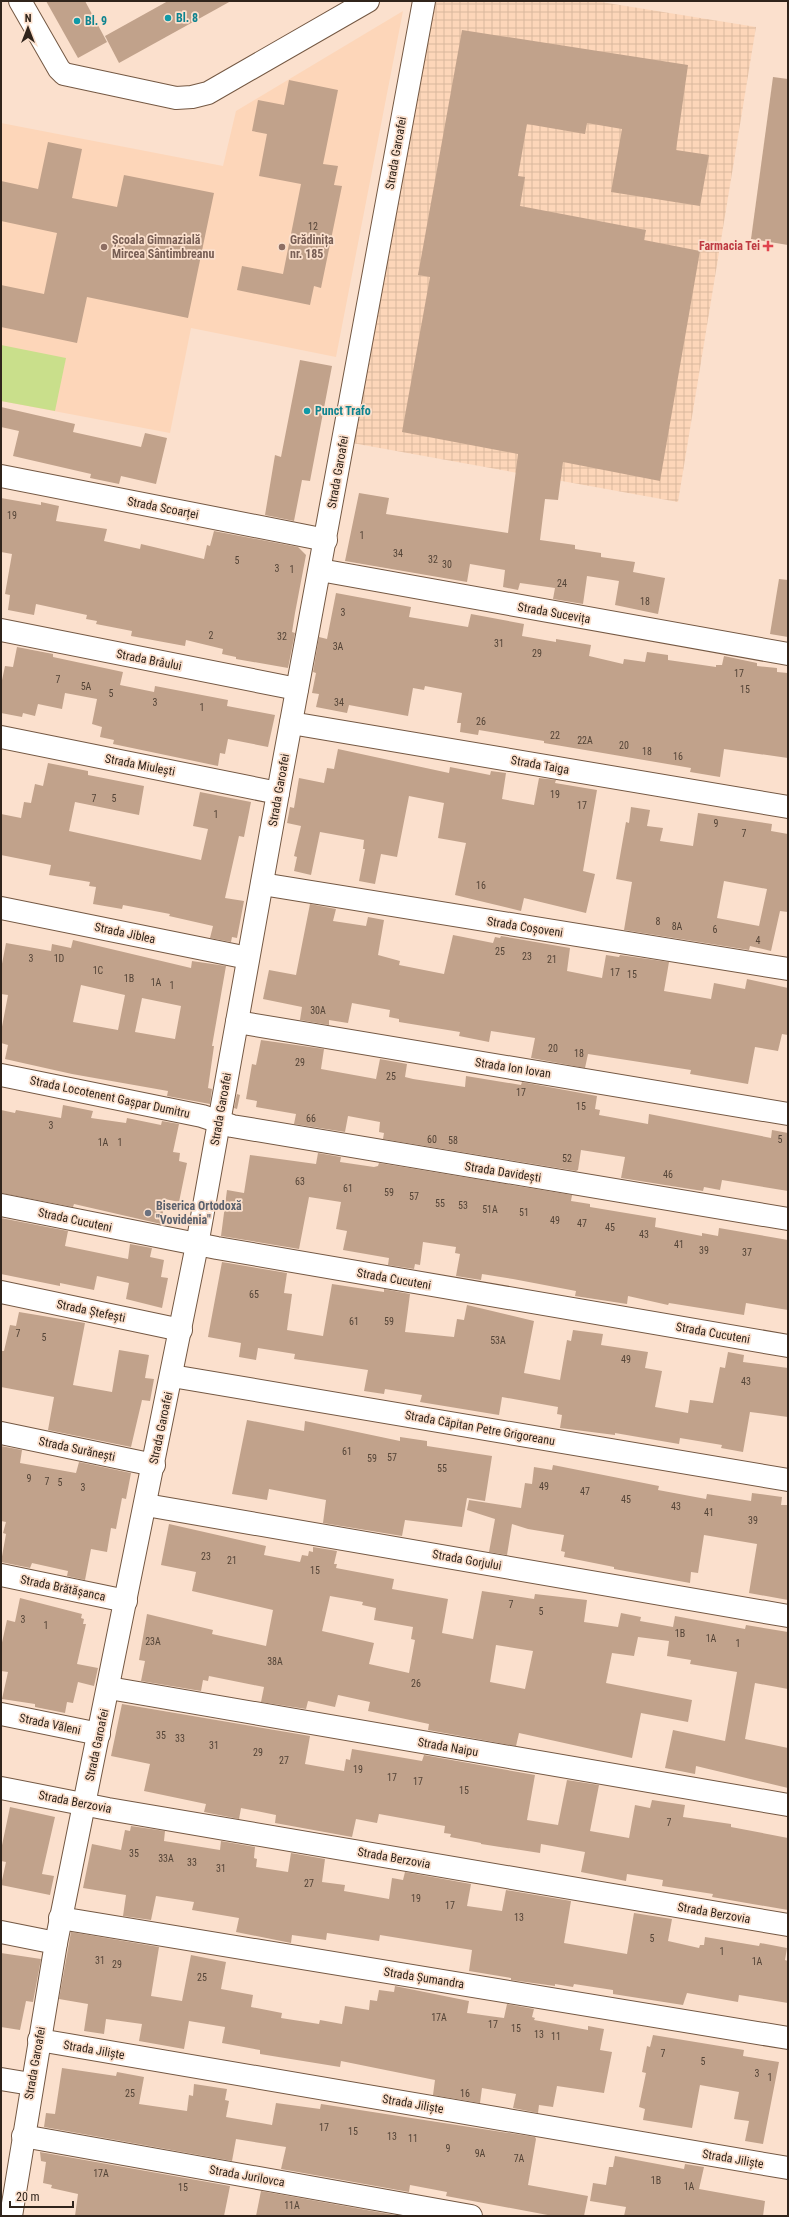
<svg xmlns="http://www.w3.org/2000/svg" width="789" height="2217" font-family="'Roboto Condensed',sans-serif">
  <defs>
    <pattern id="industrial-grid" width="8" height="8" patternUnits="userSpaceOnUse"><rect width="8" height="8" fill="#fdd6b9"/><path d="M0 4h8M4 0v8" fill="none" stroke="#d9b89e"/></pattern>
  </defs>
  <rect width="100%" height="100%" fill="#fbe0cd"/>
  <path fill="#fdd6b9" d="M403,11L336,357L191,328L170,433L1,401V123L223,166L236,111Z"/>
  <path fill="url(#industrial-grid)" d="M431,1H595L756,27L678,502L352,443Z"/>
  <path fill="#c9df8b" d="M1,345L66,358L55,411L1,401Z"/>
  <g fill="#c1a28b" fill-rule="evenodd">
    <path d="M46,1H85L107,42L78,58Z"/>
    <path d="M168,1H231L119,63L105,36Z"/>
    <path d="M462,30L688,65L676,150L709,155L700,206L611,192L622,129L587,123L585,134L527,124L518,176L525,177L520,206L646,230L644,240L700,251L660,481L563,462L558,500L545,499L540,540L575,545V549L601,553V557L635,562L633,572L665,578L658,614L615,605L619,581L587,576L583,604L553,599L555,588L520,583L518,590L503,587L505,570L470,564L467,582L345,561L359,493L389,498L386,514L508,533L518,454L402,432L430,277L418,275Z"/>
    <path d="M773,77L788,79V245L751,239Z"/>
    <path d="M289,80L338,90L323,164L338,166L334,185L342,186L321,288L314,286L310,305L237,290L242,266L283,274L301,184L259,176L267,134L252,131L258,100L284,105Z"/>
    <path d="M48,142L82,149L72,198L117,207L124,175L214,193L188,318L87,297L77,343L1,327V285L44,294L57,233L1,221V181L38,189Z"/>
    <path d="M300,360L332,366L310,481L302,480L294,521L265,515L275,455L281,457Z"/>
    <path d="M1,407L75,424L73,432L141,447L145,433L167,438L156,484L121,476L119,484L90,478L91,474L13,456L19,431L1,427Z"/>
    <path d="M1,498L41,505V502L59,506L56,521L107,529L104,541L140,549L141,544L204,559L207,545L210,546L214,531L298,547L306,555L295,613L292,632L295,633L288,668L236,659V657L222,654L223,649L186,640L185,646L131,636L132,631L96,624L97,621L86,619L87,615L36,604L34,615L8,610L10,595L5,594L12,554L1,552Z"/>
    <path d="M779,579L788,580V637L770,634Z"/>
    <path d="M336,593L411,607L409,617L456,625L468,627L471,614L524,624L522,636L556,642V639L591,645L589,656L623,664L624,659L645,662L647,652L668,655V660L716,667V665H722L724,656L757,663V666L777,668V672L788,673V758L724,749L720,777L690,772L691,768L544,743V741L479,730L478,735L460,732L461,723H457L462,693L425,686L424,690L413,688L408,716L349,705L347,713L316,707L319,694L312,693L316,673L313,672L319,637L327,639Z"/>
    <path d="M17,647L53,654V657L123,672L120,685L154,692L155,686L228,700L227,706L275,715L268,747L228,739L225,754L220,753L218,766L113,744L114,740L100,737L102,727L92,724L97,699L65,693L62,709L38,704L35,716L23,713L22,717L1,713V685L5,666L13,667Z"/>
    <path d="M338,749L449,773L450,767L490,775L491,771L506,773L502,799L534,805L539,778L556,780L555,783L597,790L583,871L595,874L586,913L524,898L521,911L455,895L466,843L438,838L444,803L409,796L397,857L381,854L375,884L359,881L365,849H363L364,840L320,832L311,875L294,871L297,857L294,856L301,826L287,823L290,807L294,808L299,778L324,783L327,768L334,769Z"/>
    <path d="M48,763L88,771V775L144,786L139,815L75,802L69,831L201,860L208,829L193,826L200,792L251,802L244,837L239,836L225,898L244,901L237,938L232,937L231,942L210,938L213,926L169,916L170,914L123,905L122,909L93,904L96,887L89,886L90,882L49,875L51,865L1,855V814L21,818L24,802L31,803L35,784L43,786Z"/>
    <path d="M631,807L650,810L647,826L663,828L660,841L693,846L698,813L772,824L771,831L788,834V912L780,911L771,951L750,946L749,950L624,930L632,882L616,879L626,822L629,823ZM724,881L767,889L759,926L717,918Z"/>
    <path d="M310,904L336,909L333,921L366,926L368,917L384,920L378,955L400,961L399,965L444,974L453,935L493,943L495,937L500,938L501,936L570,948L567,971L602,978L606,955L619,957L620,955L669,962L664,991L711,999L714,983L745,989L747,979L788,988V1035L782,1034L778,1051L755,1047L748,1084L690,1074L691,1070L588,1054L585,1068L531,1058L535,1038L491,1031L489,1042L459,1036L460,1032L399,1022V1019L389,1017L390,1010L352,1003L348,1023L329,1020V1025L300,1020L302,1007L263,999L269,970L296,975Z"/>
    <path d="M73,940L191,968L192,961L226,966L212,1046H214L208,1088L212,1089L210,1104L167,1096L168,1091L72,1074L5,1059L8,1045L1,1043V1032L8,995L1,994V969L6,943L51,951L52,944L71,948ZM81,985L125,995L118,1030L73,1022ZM142,998L181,1006L175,1039L135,1032Z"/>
    <path d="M261,1040L324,1049L321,1069L376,1079L380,1059L407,1064L405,1077L413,1079L465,1087L466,1076L521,1085L522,1082L597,1096L595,1109L600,1110L599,1115L648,1124L649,1114L771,1138L772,1130L788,1133V1191L722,1180L720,1190L704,1187L703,1191L621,1178L625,1157L581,1150L578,1170L576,1171L383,1139L384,1133L379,1132L380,1122L348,1116L345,1132L294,1124L296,1114L256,1107L257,1101L246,1099L252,1064L256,1065Z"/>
    <path d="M237,1094L240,1095L237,1109L234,1108Z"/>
    <path d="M63,1105L93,1111L91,1118L126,1123L127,1118L161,1125L162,1121L179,1124L173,1152L180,1153L179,1161L187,1163L179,1202L165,1199L161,1224L74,1204L73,1207L1,1193V1110L15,1113L16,1110L61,1118Z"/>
    <path d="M318,1153L341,1157L340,1162L374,1167L378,1166L379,1163L572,1195L571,1201L590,1204V1207L656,1218L655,1227L702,1236V1233L718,1236L719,1228L788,1240V1310L746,1303L744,1315L669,1303L668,1305L628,1296L627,1304L575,1296L576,1291L513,1279L482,1274L481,1280L456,1276L460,1254L455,1253L456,1247L423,1242L420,1265L415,1264L414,1269L388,1265L389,1258L343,1250L347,1231L336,1229L341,1202L309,1197L299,1249L221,1236L227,1190L244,1193L250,1155L316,1164Z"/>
    <path d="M1,1218L68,1231L65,1246L128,1259L130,1244L152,1248L150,1257L164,1260L161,1277L168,1278L162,1308L126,1299L129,1283L97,1276L94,1290L60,1283V1286L1,1274Z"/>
    <path d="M222,1262L287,1273L284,1293L292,1294L287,1330L323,1336L332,1284L384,1292V1289L410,1294L405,1332L454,1337L457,1319L464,1320L467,1305L534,1321L524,1373L560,1380L567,1340L571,1341L573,1330L603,1334L601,1345L648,1352L645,1368L662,1371L655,1407L688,1413L690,1400L713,1403L720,1367L725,1368L728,1352L744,1355L743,1362L788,1368V1417L750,1412L743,1452L721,1448L722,1445L680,1438L679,1444L615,1433V1435L560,1428L562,1415L557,1414L558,1407L502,1397L499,1415L420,1402L422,1395L385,1389L384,1394L364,1391L368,1370L294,1359L295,1354L258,1348L256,1360L239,1357L241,1343L208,1337Z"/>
    <path d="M19,1312L85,1323L73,1385L112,1392L119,1350L149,1355L145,1378L154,1379L150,1401L142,1400L131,1447L48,1430L54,1397L1,1387V1351H4L10,1325L16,1326Z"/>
    <path d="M247,1420L304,1431L305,1421L400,1441V1437L427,1441V1446L492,1456L485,1501L467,1498L462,1527L405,1520L402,1536L323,1523L326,1500L269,1489L267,1500L232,1494Z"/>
    <path d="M1,1446L22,1450L20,1463L76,1473L79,1462L131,1473L126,1499L122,1498L116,1529L111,1528L107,1552L91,1549L85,1580L67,1576L68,1571L32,1563L30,1568L1,1562L6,1534L3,1533L6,1522L1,1521Z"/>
    <path d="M553,1465L659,1486L658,1490L706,1499L707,1494L751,1501L752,1493L782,1497L781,1505H788V1600L749,1593L757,1544L704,1535L698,1573L691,1572L690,1583L614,1569V1567L564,1557L565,1552L561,1551L564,1535L528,1529L512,1524L507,1555L489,1552L495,1519L467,1510L469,1500L521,1508L525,1483L532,1484L534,1467L552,1470Z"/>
    <path d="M169,1524L266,1546L264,1555L300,1562L302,1555L308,1556L309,1551L313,1552V1547L337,1551L334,1564H337L336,1568L394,1579L392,1589L448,1599L442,1633L473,1639L482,1591L534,1599L535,1594L587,1600L584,1622L618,1627L621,1613L641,1617L640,1621L673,1627L675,1616L745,1629L746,1625L788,1632V1689L755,1683L745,1739L788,1748V1788L696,1766L695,1774L665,1768L673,1730L725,1741L737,1672L690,1664L691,1660L667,1656L669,1641L638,1637L634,1656L612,1653L606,1683L692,1700L688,1722L641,1713L632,1758L519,1733L516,1746L428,1730L429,1724L368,1711L370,1702L338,1695L335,1707L308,1701L306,1709L261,1702L264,1687L209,1676L208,1681L203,1680L201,1691L141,1681L145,1661L139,1660L147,1614L213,1630L212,1634L266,1646L273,1610L192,1591L196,1572L161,1565ZM330,1596L363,1602L362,1605L376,1608L374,1620L413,1627L411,1639L415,1640L409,1673L369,1664L374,1643L322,1631ZM496,1645L533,1651L525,1689L490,1682Z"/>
    <path d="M20,1598L82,1614L81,1618L84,1619L83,1624H86L77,1664L98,1668L94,1686L78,1682L73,1703L67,1702L65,1713L35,1707V1704L2,1699L8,1672L1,1671V1647L7,1620L15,1622Z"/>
    <path d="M122,1704L310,1736L305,1764L344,1771L346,1759L350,1760L352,1749L422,1761L424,1755L535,1775L527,1820L558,1825L567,1780L599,1785L590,1831L629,1838L635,1805L650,1808L652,1800L685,1805L683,1817L731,1824V1827L788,1838V1910L712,1897L713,1894L662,1886L663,1880L627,1874L626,1881L581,1872L585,1852L541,1844L540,1853L481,1844V1843L450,1837L451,1834L444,1833L445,1826L379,1814L377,1823L356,1819L352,1837L275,1823L276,1815L241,1808L239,1819L204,1812L206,1804L144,1791L150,1764L111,1756Z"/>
    <path d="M10,1807L55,1817L42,1874L54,1876L50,1895L1,1885L6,1862L1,1861V1850Z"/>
    <path d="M131,1826L165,1831L164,1841L220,1850L221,1841L255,1847L254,1858L257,1859L256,1867L288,1872L291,1853L325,1859L322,1882L345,1885L344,1891L389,1899L392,1878L403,1880L405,1872L471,1884L467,1906L502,1911L506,1890L571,1901L564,1943L627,1954L634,1913L672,1919L668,1941L699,1948L700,1945H704L705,1937L759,1946L760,1943L787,1948L785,1960L788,1961V2003L739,1995L738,2002L687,1993L683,2005L613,1994V1990L574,1984L573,1987L555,1984V1986L511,1980V1978L469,1971L472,1950L380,1935L379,1941L327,1933L326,1940L292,1935L291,1943L236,1932L239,1918L192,1910L194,1902L156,1896L151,1920L123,1916L126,1895L83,1888L92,1844L121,1850L125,1830L130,1831Z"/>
    <path d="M71,1932L159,1947L151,1996L182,2001L191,1955L226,1962L221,1989L253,1995L251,2007L282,2013L281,2018L319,2024L320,2020L342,2024L345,2006L369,2010L370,2000L377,2001L379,1990L394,1992L395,1986L469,2001L467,2013L504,2018L507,2004L534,2009L532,2017L535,2018L534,2020L588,2030V2026L604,2029L600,2050L612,2052L604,2093L557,2086L553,2107L539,2105L538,2113L513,2108L516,2094L482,2088L480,2103L433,2095L435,2080L341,2061L340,2067L260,2054V2050L222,2043L225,2027L189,2021L184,2049L139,2041L142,2024L106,2019L104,2034L84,2031L88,2004L59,1999Z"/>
    <path d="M1,1953L41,1959L33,2002L26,2001L20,2030L1,2027Z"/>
    <path d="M653,2035L744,2050L743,2056L779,2062L763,2144L745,2141L749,2121L734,2119L739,2092L700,2085L692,2128L643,2120L645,2109L639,2107L646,2073L642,2072L647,2046L650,2047Z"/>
    <path d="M62,2068L116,2076L117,2072L144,2077L139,2104L187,2111L189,2095L193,2096L194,2084L227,2089L225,2100L229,2101L226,2117L272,2125L276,2103L320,2109L321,2104L535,2137L536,2139L528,2185L588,2196L584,2216H553L446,2196L447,2192L410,2185L409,2192L281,2169L286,2147L236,2139L232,2161L44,2127L46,2113L55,2114Z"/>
    <path d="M40,2152L230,2186L224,2216H75L78,2194L51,2188L52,2185L43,2183L46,2162L41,2161Z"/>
    <path d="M615,2156L684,2169L685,2164L704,2167L699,2189L765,2201L763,2216H624L626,2207L590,2201L593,2183L606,2185L609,2167H613Z"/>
    <path d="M261,2191L400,2216H256Z"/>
  </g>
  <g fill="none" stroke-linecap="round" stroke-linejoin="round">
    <g stroke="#745843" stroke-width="24">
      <g id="minor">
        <path d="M20,1L59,69L64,74L176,98L192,97L208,93L368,1"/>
        <path d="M1,476L326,540"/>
        <path d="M320,570L788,654"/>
        <path d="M1,630L297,689"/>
        <path d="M291,723L788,807"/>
        <path d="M1,737L278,793"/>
        <path d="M262,884L788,969"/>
        <path d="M1,908L248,958"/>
        <path d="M237,1022L788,1114"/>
        <path d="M1,1075L202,1116L232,1126L788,1219"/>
        <path d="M1,1205L217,1248L788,1346"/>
        <path d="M1,1292L181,1330"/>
        <path d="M172,1376L788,1480"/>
        <path d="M1,1433L154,1465"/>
        <path d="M146,1505L788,1616"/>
        <path d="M1,1575L126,1601"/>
        <path d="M109,1688L788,1805"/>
        <path d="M1,1714L99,1734"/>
        <path d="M1,1788L108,1809L788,1925"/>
        <path d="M60,1918L788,2038"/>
        <path d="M1,1932L56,1943"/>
        <path d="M39,2040L788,2168"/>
        <path d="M1,2079L31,2084"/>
        <path d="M23,2136L471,2216"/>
        <path d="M11,2216L56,1943L197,1245L278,793L424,1"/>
      </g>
    </g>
    <use href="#minor" stroke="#fff" stroke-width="22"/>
  </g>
  <g fill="#0f9aa8" stroke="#fbe0cd" stroke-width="1.5">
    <circle cx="168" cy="18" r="4"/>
    <circle cx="77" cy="21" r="4"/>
    <circle cx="307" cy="411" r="4"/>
  </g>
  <path fill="#e0444e" stroke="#fbe0cd" stroke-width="1.5" d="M766 240h4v4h4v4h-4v4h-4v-4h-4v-4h4z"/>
  <g fill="#8d6e63" stroke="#fbe0cd" stroke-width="1.5">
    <circle cx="104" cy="247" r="4"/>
    <circle cx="282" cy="247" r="4"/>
  </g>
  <circle fill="#6b7280" stroke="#fbe0cd" stroke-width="1.5" cx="148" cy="1213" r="4"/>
  <g text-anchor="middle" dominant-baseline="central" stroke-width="3.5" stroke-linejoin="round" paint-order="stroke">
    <g font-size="10" fill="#544437">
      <text x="313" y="226">12</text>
      <text x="12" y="515">19</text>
      <text x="362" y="535">1</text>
      <text x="398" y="553">34</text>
      <text x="433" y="559">32</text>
      <text x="237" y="560">5</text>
      <text x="447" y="564">30</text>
      <text x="277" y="568">3</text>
      <text x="292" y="569">1</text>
      <text x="562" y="583">24</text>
      <text x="645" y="601">18</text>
      <text x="343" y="612">3</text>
      <text x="211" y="635">2</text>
      <text x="282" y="636">32</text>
      <text x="499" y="643">31</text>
      <text x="338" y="646">3A</text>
      <text x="537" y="653">29</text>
      <text x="739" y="673">17</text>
      <text x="58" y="679">7</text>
      <text x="86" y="686">5A</text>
      <text x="745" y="689">15</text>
      <text x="111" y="693">5</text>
      <text x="155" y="702">3</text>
      <text x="339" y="702">34</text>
      <text x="202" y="707">1</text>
      <text x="481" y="721">26</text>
      <text x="555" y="735">22</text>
      <text x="585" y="740">22A</text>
      <text x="624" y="745">20</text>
      <text x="647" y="751">18</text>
      <text x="678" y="756">16</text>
      <text x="555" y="794">19</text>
      <text x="94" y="798">7</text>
      <text x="114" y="798">5</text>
      <text x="582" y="805">17</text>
      <text x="216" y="814">1</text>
      <text x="716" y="823">9</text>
      <text x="744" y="833">7</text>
      <text x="481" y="885">16</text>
      <text x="658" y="921">8</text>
      <text x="677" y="926">8A</text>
      <text x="715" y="929">6</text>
      <text x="758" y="940">4</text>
      <text x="500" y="951">25</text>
      <text x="527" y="956">23</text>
      <text x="31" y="958">3</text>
      <text x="59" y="958">1D</text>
      <text x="552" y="959">21</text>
      <text x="98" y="970">1C</text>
      <text x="615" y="972">17</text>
      <text x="632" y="974">15</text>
      <text x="129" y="978">1B</text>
      <text x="156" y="982">1A</text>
      <text x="172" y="985">1</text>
      <text x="318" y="1010">30A</text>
      <text x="553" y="1048">20</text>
      <text x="579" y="1053">18</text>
      <text x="300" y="1062">29</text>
      <text x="391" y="1076">25</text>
      <text x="521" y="1092">17</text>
      <text x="581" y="1106">15</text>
      <text x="311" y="1118">66</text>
      <text x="51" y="1125">3</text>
      <text x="432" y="1139">60</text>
      <text x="780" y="1139">5</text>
      <text x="453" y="1140">58</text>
      <text x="103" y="1142">1A</text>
      <text x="120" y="1142">1</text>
      <text x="567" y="1158">52</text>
      <text x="668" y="1174">46</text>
      <text x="300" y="1181">63</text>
      <text x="348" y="1188">61</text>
      <text x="389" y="1192">59</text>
      <text x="414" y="1196">57</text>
      <text x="440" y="1203">55</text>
      <text x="463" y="1205">53</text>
      <text x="490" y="1209">51A</text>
      <text x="524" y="1212">51</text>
      <text x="555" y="1220">49</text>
      <text x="582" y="1223">47</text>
      <text x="610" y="1227">45</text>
      <text x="644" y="1234">43</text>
      <text x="679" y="1244">41</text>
      <text x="704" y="1250">39</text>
      <text x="747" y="1252">37</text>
      <text x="254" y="1294">65</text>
      <text x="354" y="1321">61</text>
      <text x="389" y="1321">59</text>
      <text x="18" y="1333">7</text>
      <text x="44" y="1337">5</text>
      <text x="498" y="1340">53A</text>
      <text x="626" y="1359">49</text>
      <text x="746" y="1381">43</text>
      <text x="347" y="1451">61</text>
      <text x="392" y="1457">57</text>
      <text x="372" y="1458">59</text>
      <text x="442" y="1468">55</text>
      <text x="29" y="1478">9</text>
      <text x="47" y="1481">7</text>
      <text x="60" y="1482">5</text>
      <text x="544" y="1486">49</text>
      <text x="83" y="1487">3</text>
      <text x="585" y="1491">47</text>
      <text x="626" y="1499">45</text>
      <text x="676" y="1506">43</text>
      <text x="709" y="1512">41</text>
      <text x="753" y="1520">39</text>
      <text x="206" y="1556">23</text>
      <text x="232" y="1560">21</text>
      <text x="315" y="1570">15</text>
      <text x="511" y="1604">7</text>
      <text x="541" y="1611">5</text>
      <text x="23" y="1619">3</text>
      <text x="46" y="1625">1</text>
      <text x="680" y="1633">1B</text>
      <text x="711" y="1638">1A</text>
      <text x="153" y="1641">23A</text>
      <text x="738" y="1643">1</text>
      <text x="275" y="1661">38A</text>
      <text x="416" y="1683">26</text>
      <text x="161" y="1735">35</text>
      <text x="180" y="1738">33</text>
      <text x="214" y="1745">31</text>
      <text x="258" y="1752">29</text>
      <text x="284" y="1760">27</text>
      <text x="358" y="1769">19</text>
      <text x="392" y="1777">17</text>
      <text x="418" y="1781">17</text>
      <text x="464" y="1790">15</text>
      <text x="669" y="1822">7</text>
      <text x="134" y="1853">35</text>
      <text x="166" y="1858">33A</text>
      <text x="192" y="1862">33</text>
      <text x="221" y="1868">31</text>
      <text x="309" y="1883">27</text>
      <text x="416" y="1898">19</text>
      <text x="450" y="1905">17</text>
      <text x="519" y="1917">13</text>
      <text x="652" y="1938">5</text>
      <text x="722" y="1951">1</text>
      <text x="100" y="1960">31</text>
      <text x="757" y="1961">1A</text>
      <text x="117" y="1964">29</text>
      <text x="202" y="1977">25</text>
      <text x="439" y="2017">17A</text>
      <text x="493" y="2024">17</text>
      <text x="516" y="2028">15</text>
      <text x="539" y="2034">13</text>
      <text x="556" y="2036">11</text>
      <text x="663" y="2053">7</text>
      <text x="703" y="2061">5</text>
      <text x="757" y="2073">3</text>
      <text x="770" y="2077">1</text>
      <text x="130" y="2093">25</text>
      <text x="465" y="2093">16</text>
      <text x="324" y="2127">17</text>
      <text x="353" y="2131">15</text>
      <text x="392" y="2136">13</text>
      <text x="413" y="2138">11</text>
      <text x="448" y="2148">9</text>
      <text x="480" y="2153">9A</text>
      <text x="519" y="2158">7A</text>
      <text x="101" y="2173">17A</text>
      <text x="656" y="2180">1B</text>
      <text x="689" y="2186">1A</text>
      <text x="183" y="2187">15</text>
      <text x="292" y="2205">11A</text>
    </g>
    <g font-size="12" font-weight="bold" fill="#0d838f" stroke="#fbe0cd" text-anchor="start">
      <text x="176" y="18">Bl. 8</text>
      <text x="85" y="21">Bl. 9</text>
      <text x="315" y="411">Punct Trafo</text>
    </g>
    <g font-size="12" fill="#30241b" stroke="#fbe0cd">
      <text transform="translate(396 153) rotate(-80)">Strada Garoafei</text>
      <text transform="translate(338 472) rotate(-80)">Strada Garoafei</text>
      <text transform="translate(163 508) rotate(11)">Strada Scoarței</text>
      <text transform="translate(554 613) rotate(10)">Strada Sucevița</text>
      <text transform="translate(149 660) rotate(11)">Strada Brâului</text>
      <text transform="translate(140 765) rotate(11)">Strada Miulești</text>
      <text transform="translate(540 765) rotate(10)">Strada Taiga</text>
      <text transform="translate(279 790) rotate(-80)">Strada Garoafei</text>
      <text transform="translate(525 927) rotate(9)">Strada Coșoveni</text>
      <text transform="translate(125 933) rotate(12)">Strada Jiblea</text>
      <text transform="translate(513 1068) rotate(9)">Strada Ion Iovan</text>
      <text transform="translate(110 1097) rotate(12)">Strada Locotenent Gașpar Dumitru</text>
      <text transform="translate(221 1109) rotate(-80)">Strada Garoafei</text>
      <text transform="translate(503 1172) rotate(9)">Strada Davidești</text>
      <text transform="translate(75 1220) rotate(12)">Strada Cucuteni</text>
      <text transform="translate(394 1279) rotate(10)">Strada Cucuteni</text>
      <text transform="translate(91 1311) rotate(12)">Strada Ștefești</text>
      <text transform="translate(713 1333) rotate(10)">Strada Cucuteni</text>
      <text transform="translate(161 1428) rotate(-78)">Strada Garoafei</text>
      <text transform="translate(480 1428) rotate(10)">Strada Căpitan Petre Grigoreanu</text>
      <text transform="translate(77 1449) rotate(12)">Strada Surănești</text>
      <text transform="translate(467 1560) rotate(10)">Strada Gorjului</text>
      <text transform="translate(63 1588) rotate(12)">Strada Brătășanca</text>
      <text transform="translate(50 1724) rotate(12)">Strada Văleni</text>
      <text transform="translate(97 1745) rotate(-78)">Strada Garoafei</text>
      <text transform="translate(448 1747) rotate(10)">Strada Naipu</text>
      <text transform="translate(75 1802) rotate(11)">Strada Berzovia</text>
      <text transform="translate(394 1858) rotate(10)">Strada Berzovia</text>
      <text transform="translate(714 1913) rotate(10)">Strada Berzovia</text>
      <text transform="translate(424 1978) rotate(9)">Strada Șumandra</text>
      <text transform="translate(94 2050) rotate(10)">Strada Jiliște</text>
      <text transform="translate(35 2063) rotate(-80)">Strada Garoafei</text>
      <text transform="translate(413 2104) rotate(10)">Strada Jiliște</text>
      <text transform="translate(733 2159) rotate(10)">Strada Jiliște</text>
      <text transform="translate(247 2176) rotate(10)">Strada Jurilovca</text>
    </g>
    <g font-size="12" font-weight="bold" fill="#785e54" stroke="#fbe0cd" text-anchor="start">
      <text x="112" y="240">Școala Gimnazială<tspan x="112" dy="14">Mircea Sântimbreanu</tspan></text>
      <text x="290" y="240">Grădinița<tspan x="290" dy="14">nr. 185</tspan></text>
    </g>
    <g font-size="12" font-weight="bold" fill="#be3a42" stroke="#fbe0cd" text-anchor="end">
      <text x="760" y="246">Farmacia Tei</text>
    </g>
    <g font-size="12" font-weight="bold" fill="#5b616d" stroke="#fbe0cd" text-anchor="start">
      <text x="156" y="1206">Biserica Ortodoxă<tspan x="156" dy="14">"Vovidenia"</tspan></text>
    </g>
  </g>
  <rect width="789" height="2217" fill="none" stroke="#30241b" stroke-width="4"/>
  <g transform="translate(28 28)" stroke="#fbe0cd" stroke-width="3" paint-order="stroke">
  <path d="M0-3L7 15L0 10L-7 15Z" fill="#30241b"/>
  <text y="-6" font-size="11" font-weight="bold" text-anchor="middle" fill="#30241b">N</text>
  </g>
  <path d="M10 2201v6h63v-6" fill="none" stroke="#30241b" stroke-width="2"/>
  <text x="16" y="2201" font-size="12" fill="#30241b" stroke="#fbe0cd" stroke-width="3" paint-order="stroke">20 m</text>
</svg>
